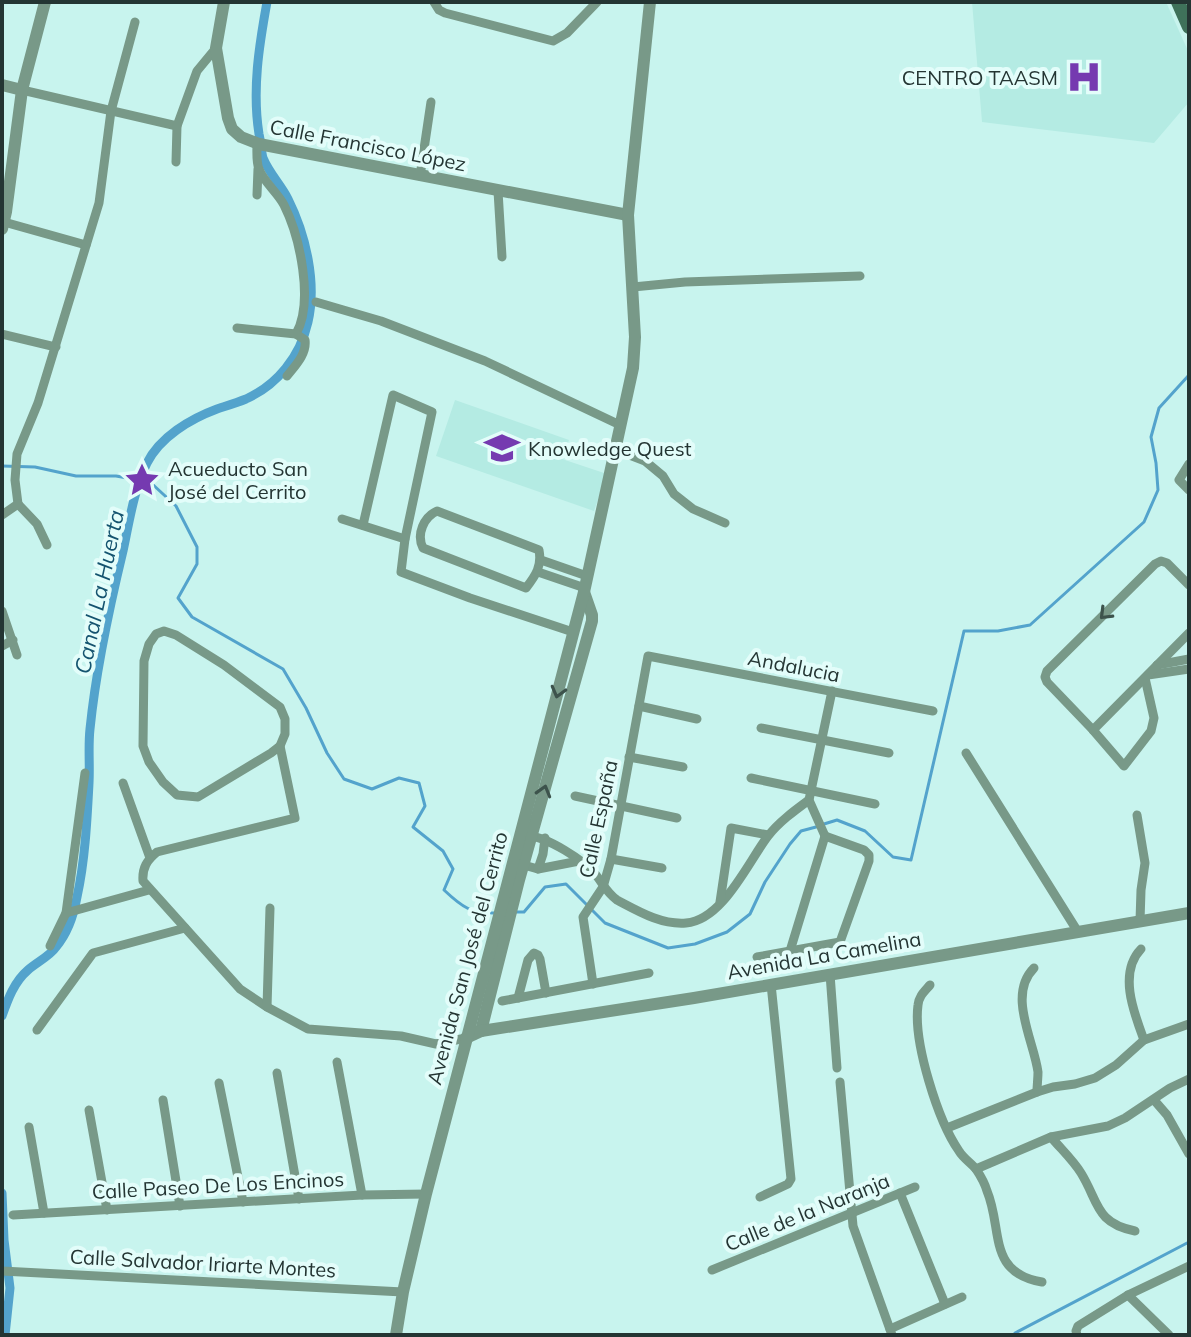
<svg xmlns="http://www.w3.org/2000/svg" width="1191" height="1337" font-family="Mulish,sans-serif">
  <rect width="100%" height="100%" fill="#c8f4ee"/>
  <g fill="#b4ebe3">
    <path d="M972,2H1166L1189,53V102L1154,143L982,122Z"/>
    <path d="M455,400L569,440L562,459L607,474L594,511L436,456Z"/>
  </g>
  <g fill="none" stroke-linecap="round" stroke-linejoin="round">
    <g stroke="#53a3cc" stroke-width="3">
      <path d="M2,466L35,467L76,476H116L150,482L176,506L197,547V564L178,598L192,617L283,669L306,708L327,753L344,779L372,789L399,778L419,783L425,806L413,827L443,851L453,869L444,890C462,907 471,914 498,913"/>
      <path d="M824,824L837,820L865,831L893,857L911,860L964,631H998L1030,625L1144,522L1158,490L1156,463L1151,437L1159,408L1189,375"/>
      <path d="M513,912H524L545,887L566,884L605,923L668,948L695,944L727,932L750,914L765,882L790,844L801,831L816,827"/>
      <path d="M1015,1333L1189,1242"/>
    </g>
    <g stroke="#53a3cc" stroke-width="9">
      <path d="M2,1016C8,999 14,982 28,970C37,962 50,956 56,947C67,934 74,914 77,897C85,861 87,821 89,783C90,765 88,747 90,729C96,669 109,609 123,551C129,523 134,489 147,463C160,437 190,419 217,409C226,406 236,403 246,399C277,385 300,357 308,322C317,283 306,235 288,199C281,185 269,173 263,158C261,151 261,142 259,134C252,90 259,46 267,2"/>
      <path d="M2,1193L4,1240L10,1288L5,1335"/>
    </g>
    <g stroke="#789988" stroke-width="9">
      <path d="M434,2L439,10L445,13L553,41L567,33L597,2"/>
      <path d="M22,90L177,126"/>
      <path d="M257,143C257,151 256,162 259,169C263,181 278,193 284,205C300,237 314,302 296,334"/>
      <path d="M176,162L177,126L197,71L216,48"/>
      <path d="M420,176L431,102"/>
      <path d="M498,191L502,257"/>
      <path d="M257,195L258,169"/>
      <path d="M4,222L86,245"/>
      <path d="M633,287L685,282L860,276"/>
      <path d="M316,302L381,321L485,361L620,425"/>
      <path d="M237,328L296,334L305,340C307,354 295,366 287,376"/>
      <path d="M2,334L56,347"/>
      <path d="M614,449L645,461L663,476L674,494L693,509L725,523"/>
      <path d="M1189,464L1179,480L1189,490"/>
      <path d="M18,504L15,480L17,454L38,403L99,203L111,111L135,22"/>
      <path d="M18,504L37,524L47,545"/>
      <path d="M437,511L539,550C542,566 536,575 526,588L423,548C416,534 424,517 437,511Z"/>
      <path d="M2,515L18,504"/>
      <path d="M342,519L405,539"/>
      <path d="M363,525L393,395L432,412L405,539L401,572L470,598L573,632"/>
      <path d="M541,560L587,576"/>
      <path d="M538,572L585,588"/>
      <path d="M2,611L17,655"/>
      <path d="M164,631L176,635L224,665L280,707L285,719V734L280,746L271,753L198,797L177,795L163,782L149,762L143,746L144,661L149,644L156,634Z"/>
      <path d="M2,646L13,640"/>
      <path d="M1157,665L1189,659"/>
      <path d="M1148,675L1189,669"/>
      <path d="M1145,678L1154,718L1151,731L1124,766L1093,730L1047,682L1045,677L1047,671L1155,564L1161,561L1167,563L1189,585"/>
      <path d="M639,706L697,719"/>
      <path d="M761,728L889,753"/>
      <path d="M1093,730L1189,633"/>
      <path d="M280,746L295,818L157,852C147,860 142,868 143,881L240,989L267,1007L308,1029L401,1036L436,1044L466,1038"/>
      <path d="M966,753L1078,932"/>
      <path d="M629,757L683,767"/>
      <path d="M751,778L875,804"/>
      <path d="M123,783L150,858"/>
      <path d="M575,796L677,818"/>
      <path d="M1137,815L1145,863L1141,890L1140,921"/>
      <path d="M529,836C547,837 584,860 596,875C603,884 607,893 617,900C638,911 661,925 686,923C723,920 748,862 768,836C779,822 794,811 809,800"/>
      <path d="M825,836L809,800L832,691"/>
      <path d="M611,859L662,868"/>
      <path d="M520,864L538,869L579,861"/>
      <path d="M538,869L543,854L545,838"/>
      <path d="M720,902L731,828L768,835"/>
      <path d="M66,913L149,890"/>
      <path d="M50,946L66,913L85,773"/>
      <path d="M1141,949C1118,973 1134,1013 1144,1040"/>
      <path d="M790,951L825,836"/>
      <path d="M757,957L840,942L869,861V855L864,850L825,836"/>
      <path d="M1034,968C1007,995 1034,1041 1038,1072C1038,1079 1037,1085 1037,1092"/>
      <path d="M830,974L837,1068"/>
      <path d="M593,984L583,917L603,887L611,859L648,656L933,711"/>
      <path d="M930,985C924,992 919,996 918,1005C913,1042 938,1121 959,1151C963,1158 971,1163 976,1169C980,1175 985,1184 987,1191C1003,1229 987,1273 1042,1282"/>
      <path d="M518,998L528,960L534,953L538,955L540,959L546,993"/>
      <path d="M502,1001L649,973"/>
      <path d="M267,1007L270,908"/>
      <path d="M37,1030L93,953L185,928"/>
      <path d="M337,1062L362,1195"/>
      <path d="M277,1073L299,1199"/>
      <path d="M840,1082L853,1226L892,1335"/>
      <path d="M219,1083L243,1202"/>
      <path d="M163,1100L180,1206"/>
      <path d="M1154,1100L1167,1115L1189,1154"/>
      <path d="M89,1110L107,1210"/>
      <path d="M29,1127L44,1213"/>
      <path d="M947,1128L1037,1092L1053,1087L1075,1084L1095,1078L1116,1065L1144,1040L1189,1024"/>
      <path d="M1051,1137C1061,1149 1073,1160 1081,1173C1099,1202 1095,1223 1135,1231"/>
      <path d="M976,1169L1051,1137L1108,1126L1125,1118L1170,1088L1189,1079"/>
      <path d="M900,1193L945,1304"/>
      <path d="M760,1197L788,1184L791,1179L771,984"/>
      <path d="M13,1215L362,1195L426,1194"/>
      <path d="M712,1270L915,1187"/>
      <path d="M2,1271L403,1292"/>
      <path d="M1128,1295L1169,1335"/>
      <path d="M890,1329L962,1297"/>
      <path d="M1077,1335L1076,1331L1078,1326L1128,1295L1189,1266"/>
    </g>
    <g stroke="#789988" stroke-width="12">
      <path d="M224,2L216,48L228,118L232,129L241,137L259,144L628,215"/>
      <path d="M2,85L22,90"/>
      <path d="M2,229L6,212L22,90L45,2"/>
      <path d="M481,1031L519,880L592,621V615L584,592"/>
      <path d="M466,1038L481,1031L694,998L1189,913"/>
      <path d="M396,1335L403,1292L426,1194L584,592L633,368L635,337L628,215L650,2"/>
    </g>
    <path stroke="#3f715a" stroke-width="14" d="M1178,2L1189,27"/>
  </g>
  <defs><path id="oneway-chevron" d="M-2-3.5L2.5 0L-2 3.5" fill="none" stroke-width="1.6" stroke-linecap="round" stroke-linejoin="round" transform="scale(2)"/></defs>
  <g stroke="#3d534c">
    <use href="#oneway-chevron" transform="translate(1105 614) rotate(135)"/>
    <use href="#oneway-chevron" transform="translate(558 692) rotate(105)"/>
    <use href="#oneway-chevron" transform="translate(544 791) rotate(-74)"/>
  </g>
  <defs>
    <g id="hospital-bare" transform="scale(2.76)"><path d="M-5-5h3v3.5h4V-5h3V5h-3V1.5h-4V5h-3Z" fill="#753ab0" stroke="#e3fdfa" stroke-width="2.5" paint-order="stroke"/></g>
    <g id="school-bare" transform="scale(2.76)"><path d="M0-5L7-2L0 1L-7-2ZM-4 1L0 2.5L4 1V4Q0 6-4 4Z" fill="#753ab0" stroke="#e3fdfa" stroke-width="2.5" paint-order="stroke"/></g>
    <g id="sight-bare" transform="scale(2.76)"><path d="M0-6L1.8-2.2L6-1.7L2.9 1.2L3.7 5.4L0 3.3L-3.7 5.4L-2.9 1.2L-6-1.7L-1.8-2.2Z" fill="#753ab0" stroke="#e3fdfa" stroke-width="2.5" paint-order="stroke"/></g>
  </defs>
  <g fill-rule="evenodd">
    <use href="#hospital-bare" x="1084" y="77"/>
    <use href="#school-bare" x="502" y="448"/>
    <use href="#sight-bare" x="142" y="480"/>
  </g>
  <g text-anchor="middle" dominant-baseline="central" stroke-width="8" stroke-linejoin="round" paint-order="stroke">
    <g font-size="20" fill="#243533" stroke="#e3fdfa" text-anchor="start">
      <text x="1058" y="77" text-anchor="end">CENTRO TAASM</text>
      <text x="528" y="448">Knowledge Quest</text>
      <text x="168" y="468">Acueducto San<tspan x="168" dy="23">José del Cerrito</tspan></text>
    </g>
    <g font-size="20" fill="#243533" stroke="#e3fdfa">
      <text transform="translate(368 145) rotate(11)">Calle Francisco López</text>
      <text transform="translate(794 666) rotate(11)">Andalucia</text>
      <text transform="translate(598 819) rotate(-78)">Calle España</text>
      <text transform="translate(824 955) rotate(-10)">Avenida La Camelina</text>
      <text transform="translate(467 958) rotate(-75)">Avenida San José del Cerrito</text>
      <text transform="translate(218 1185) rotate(-3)">Calle Paseo De Los Encinos</text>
      <text transform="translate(807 1212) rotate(-22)">Calle de la Naranja</text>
      <text transform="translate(203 1263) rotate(3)">Calle Salvador Iriarte Montes</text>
    </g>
    <g font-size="22" font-style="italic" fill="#14536f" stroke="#e3fdfa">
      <text transform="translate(99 592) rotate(-78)">Canal La Huerta</text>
    </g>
  </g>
  <rect width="1191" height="1337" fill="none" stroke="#243533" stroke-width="8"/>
</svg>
